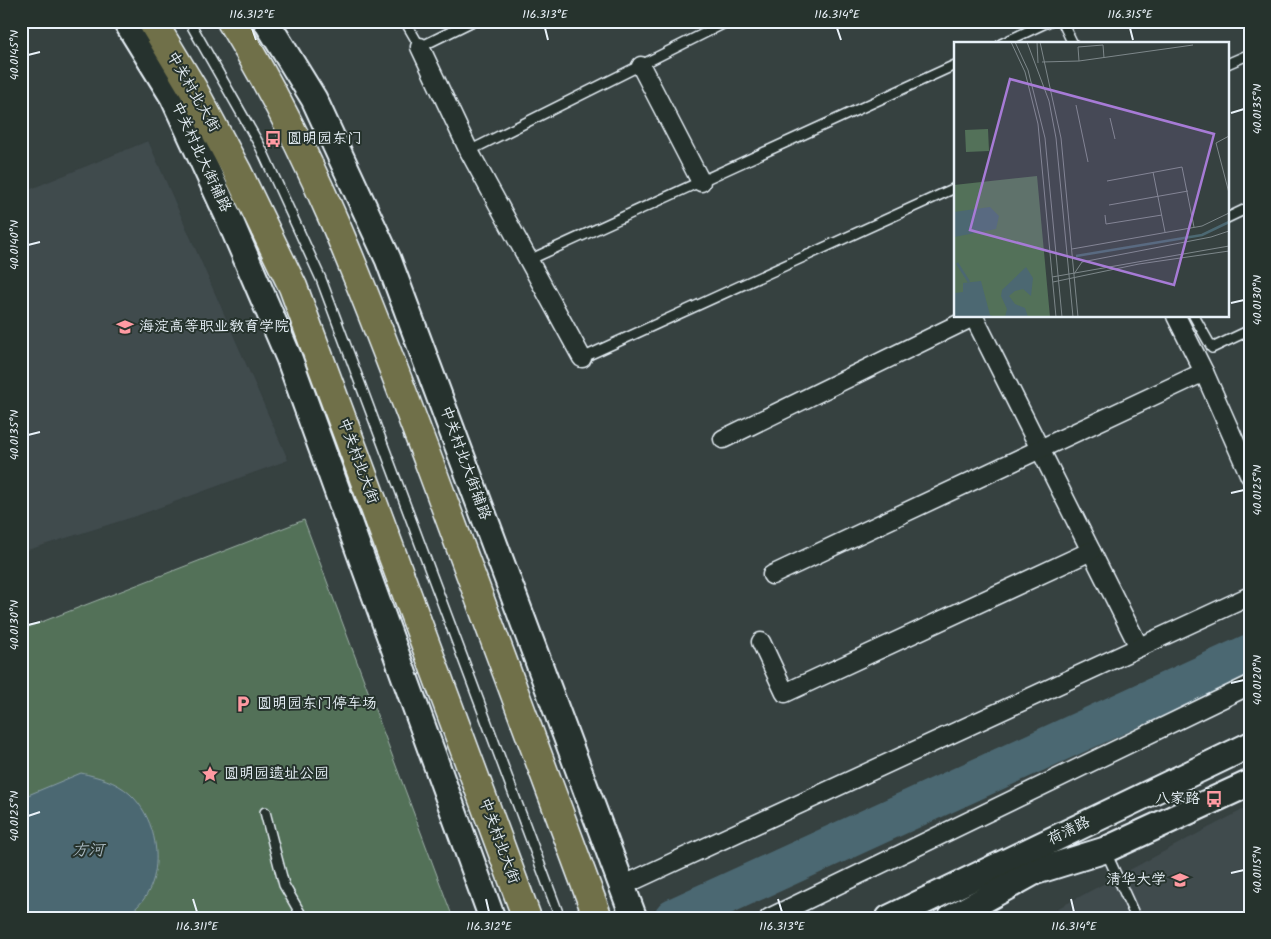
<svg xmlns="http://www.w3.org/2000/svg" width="1271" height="939" font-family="Kalam,'LXGW WenKai TC',sans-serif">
  <rect width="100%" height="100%" fill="#364140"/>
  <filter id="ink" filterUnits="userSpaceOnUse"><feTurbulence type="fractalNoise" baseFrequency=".02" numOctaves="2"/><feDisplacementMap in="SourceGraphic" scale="10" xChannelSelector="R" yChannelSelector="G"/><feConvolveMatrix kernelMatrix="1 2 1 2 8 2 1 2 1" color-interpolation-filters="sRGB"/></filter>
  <g filter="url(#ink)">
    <g fill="#414b4e">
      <path d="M148,141L288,460L136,516L21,552V193Z"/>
      <path d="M1250,806V918H1040L1180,843Z"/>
    </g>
    <path fill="#537159" stroke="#9eb1a8" d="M304,520L453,918H21V630Z"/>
    <path fill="#4c6872" stroke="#8a9fa8" d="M81,773C98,777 116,781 130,794C164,825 169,897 120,918H21V798Z"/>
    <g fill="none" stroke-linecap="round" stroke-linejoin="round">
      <path stroke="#4c6872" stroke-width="40" d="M674,918L1250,654"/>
      <g stroke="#e8f1f8" stroke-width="12">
        <g id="lane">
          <path d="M189,21L260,146L321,279L560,918"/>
          <path d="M405,21L420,47L473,21"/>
          <path d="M1062,21L1073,44"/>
          <path d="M1001,44L1050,21"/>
          <path d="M1227,64L1250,54"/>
          <path d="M469,151L729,21"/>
          <path d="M1227,218L1250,207"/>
          <path d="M529,260L955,65"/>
          <path d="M1194,316L1212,348L1250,330"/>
          <path d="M582,358L955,188"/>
          <path d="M265,812L284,885L303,918"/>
          <path d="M1106,852L1136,918"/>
        </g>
      </g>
      <g stroke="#e8f1f8" stroke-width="21">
        <g id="street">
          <path d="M420,47L469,151L582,358"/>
          <path d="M641,66L701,182"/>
          <path d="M1176,316L1204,372L1250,476"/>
          <path d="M974,317L1139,647"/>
          <path d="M723,439L975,316"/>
          <path d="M772,575L1204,372"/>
          <path d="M761,642L785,693L1091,551"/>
          <path d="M622,886L1250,596"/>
          <path d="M769,918L1250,685"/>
        </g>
      </g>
      <g stroke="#e8f1f8" stroke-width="29">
        <g id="secondary">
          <path d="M126,21L173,97L228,216L289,358L492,918"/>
          <path d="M266,21L314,99L388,259L634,918"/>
          <path d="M889,918L1250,745"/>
          <path d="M951,918L1034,872L1105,850L1250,783"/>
        </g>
      </g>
      <g stroke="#e8f1f8" stroke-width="31">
        <g id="primary">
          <path d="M152,21L193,89L237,171L293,287L527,918"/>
          <path d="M231,21C318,161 372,312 430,465C486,616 542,767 598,918"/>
        </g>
      </g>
      <use href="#lane" stroke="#26332d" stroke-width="9"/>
      <use href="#street" stroke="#26332d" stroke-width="18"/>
      <use href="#secondary" stroke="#26332d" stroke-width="25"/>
      <use href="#primary" stroke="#70704a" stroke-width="28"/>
    </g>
  </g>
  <path fill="none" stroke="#e8f1f8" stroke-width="2" d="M252,28L256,40M545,28L548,40M837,28L841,40M1130,28L1133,40M28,55L40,52M1231,113L1244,109M28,245L40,242M1231,303L1244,300M28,435L40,432M1231,493L1244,490M28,625L40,622M1231,683L1244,680M28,816L40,812M1231,873L1244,870M193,899L197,912M486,899L489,912M778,899L782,912M1071,899L1074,912"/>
  <defs>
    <g id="bus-bare" transform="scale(1.35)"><path d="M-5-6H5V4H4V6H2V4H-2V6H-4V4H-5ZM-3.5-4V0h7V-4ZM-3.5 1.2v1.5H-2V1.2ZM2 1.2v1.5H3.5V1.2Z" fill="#ff9aa2" stroke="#26332d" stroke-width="2.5" paint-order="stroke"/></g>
    <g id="university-bare" transform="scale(1.35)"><path d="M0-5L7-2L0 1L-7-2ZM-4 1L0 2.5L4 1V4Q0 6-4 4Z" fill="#ff9aa2" stroke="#26332d" stroke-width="2.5" paint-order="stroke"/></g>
    <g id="parking-bare" transform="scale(1.35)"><path d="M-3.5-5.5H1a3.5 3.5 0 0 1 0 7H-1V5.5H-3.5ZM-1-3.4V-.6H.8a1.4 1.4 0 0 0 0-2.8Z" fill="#ff9aa2" stroke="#26332d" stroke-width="2.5" paint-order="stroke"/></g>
    <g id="sight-bare" transform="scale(1.35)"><path d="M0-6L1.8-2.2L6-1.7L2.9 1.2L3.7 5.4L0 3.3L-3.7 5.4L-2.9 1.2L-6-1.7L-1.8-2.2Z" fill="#ff9aa2" stroke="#26332d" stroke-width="2.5" paint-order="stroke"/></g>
  </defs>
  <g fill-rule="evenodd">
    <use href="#bus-bare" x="273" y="139"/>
    <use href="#university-bare" x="125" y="327"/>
    <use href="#parking-bare" x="243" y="704"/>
    <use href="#sight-bare" x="210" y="774"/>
    <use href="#bus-bare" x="1214" y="799"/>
    <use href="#university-bare" x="1180" y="880"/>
  </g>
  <g text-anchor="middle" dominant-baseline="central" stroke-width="4" stroke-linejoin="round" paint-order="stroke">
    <g font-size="15" fill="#e8f1f8" stroke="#26332d">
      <text transform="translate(193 92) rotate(60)">中关村北大街</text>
      <text transform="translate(201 157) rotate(65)">中关村北大街辅路</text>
      <text transform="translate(358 461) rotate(70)">中关村北大街</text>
      <text transform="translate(465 463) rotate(70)">中关村北大街辅路</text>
      <text transform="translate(1069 831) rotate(-26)">荷清路</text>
      <text transform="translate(499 841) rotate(70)">中关村北大街</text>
    </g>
    <g font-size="15" fill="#e8f1f8" stroke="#26332d" text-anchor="start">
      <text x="287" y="139">圆明园东门</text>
      <text x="139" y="327">海淀高等职业教育学院</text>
      <text x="257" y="704">圆明园东门停车场</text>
      <text x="224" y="774">圆明园遗址公园</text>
      <text x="1200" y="799" text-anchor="end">八家路</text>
      <text x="1166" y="880" text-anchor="end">清华大学</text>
    </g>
    <g font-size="16" font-style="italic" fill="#aabac2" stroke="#26332d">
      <text x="88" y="850">方河</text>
    </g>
  </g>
  <g transform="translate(954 42)">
    <rect width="275" height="275" fill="#364140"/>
    <path d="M34,87L35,109L12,110L11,88ZM83,134L96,275H0V143Z" fill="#537159"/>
    <path d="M36,165L45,174L42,187L0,195V170ZM72,225L79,236L77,254L69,247L61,249L55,254L61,262L71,266L74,275H51L53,267L47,254L48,248ZM27,239L36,273L41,275H0V246L1,251L9,250V241Z" fill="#4c6872"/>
    <path fill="none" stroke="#4c6872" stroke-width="2.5" d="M122,214L248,193L275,180M3,221L15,240"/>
    <path fill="none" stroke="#7d878a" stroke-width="1" d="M57,0L71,30L84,82L102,275M61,0L74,28L91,96L108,275M73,0L95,59L102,96L119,275M83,0L84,21M86,0L107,96L124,275M125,19L124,5L149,3L150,16M88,20L125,19L239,3M122,63L134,120M156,76L161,97M275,94L262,101L275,151M199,130L211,190M153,139L228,125L240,185M155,163L234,149M151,173L152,182L208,173M118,207L248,184L275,171M120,232L128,220L257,195L275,189M98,235L275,204M99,240L185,222L275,209"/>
    <path fill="#a77bd6" fill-opacity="0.15" stroke="#a77bd6" stroke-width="2.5" d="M56,37L260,92L220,243L16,188Z"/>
    <rect width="275" height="275" fill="none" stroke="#e8f1f8" stroke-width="2.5"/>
  </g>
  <rect width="1271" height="939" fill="none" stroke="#26332d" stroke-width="55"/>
  <rect x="28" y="28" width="1216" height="884" fill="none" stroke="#e8f1f8" stroke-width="2"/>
  <g font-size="12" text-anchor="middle" fill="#e8f1f8">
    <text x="252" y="18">116.312°E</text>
    <text x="545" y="18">116.313°E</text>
    <text x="837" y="18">116.314°E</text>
    <text x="1130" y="18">116.315°E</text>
    <text transform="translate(14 55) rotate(-90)" y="4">40.0145°N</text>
    <text transform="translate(1257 109) rotate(-90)" y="4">40.0135°N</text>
    <text transform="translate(14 245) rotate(-90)" y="4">40.0140°N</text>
    <text transform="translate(1257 300) rotate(-90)" y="4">40.0130°N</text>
    <text transform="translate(14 435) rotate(-90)" y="4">40.0135°N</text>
    <text transform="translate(1257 490) rotate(-90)" y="4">40.0125°N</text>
    <text transform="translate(14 625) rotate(-90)" y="4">40.0130°N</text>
    <text transform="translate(1257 680) rotate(-90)" y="4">40.0120°N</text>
    <text transform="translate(14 816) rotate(-90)" y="4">40.0125°N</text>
    <text transform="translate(1257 870) rotate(-90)" y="4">40.0115°N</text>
    <text x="197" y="930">116.311°E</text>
    <text x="489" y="930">116.312°E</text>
    <text x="782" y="930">116.313°E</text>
    <text x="1074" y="930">116.314°E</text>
  </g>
</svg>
